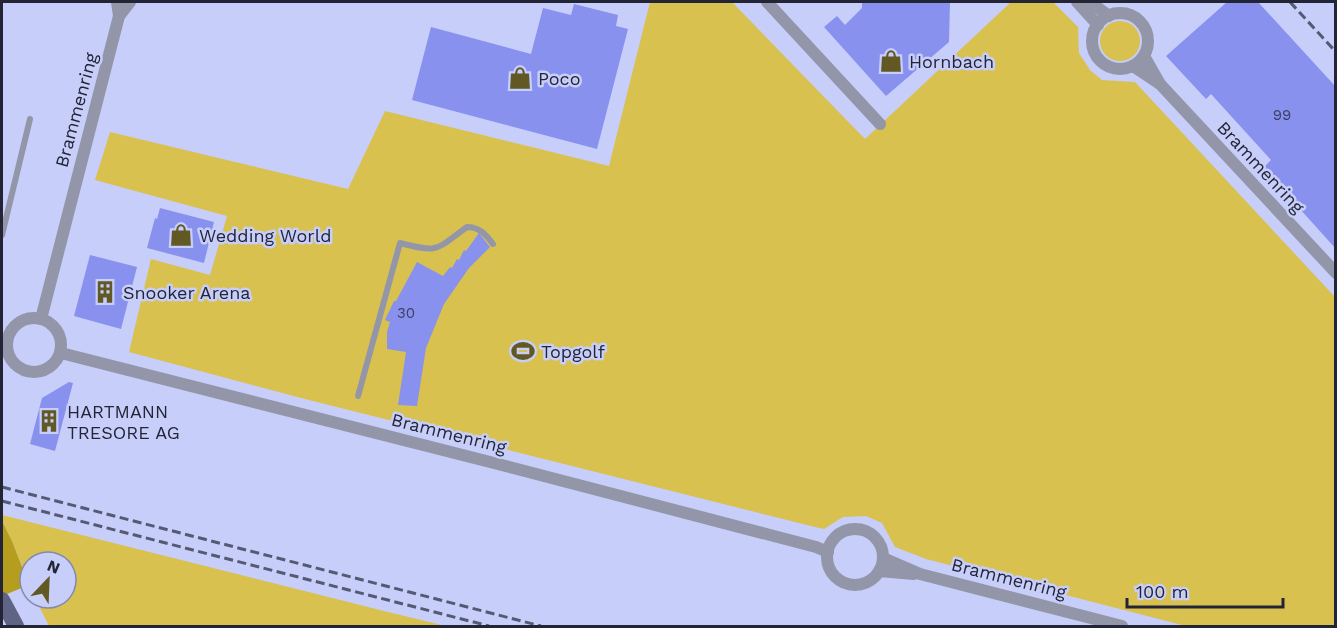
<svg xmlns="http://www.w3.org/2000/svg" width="1337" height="628" font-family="'Work Sans',sans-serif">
  <rect width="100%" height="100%" fill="#c7cefa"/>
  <g fill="#d8c14f">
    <path d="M650,2H732L865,139L1011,2H1053L1078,27L1079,53L1090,70L1102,80L1135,82L1335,297V626H1186L926,559L895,547L882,523L866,516L843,517L824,529L815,527L301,398L129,352L151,259L210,275L227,216L95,180L110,132L348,189L385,111L609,166Z"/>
    <circle cx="1120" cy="41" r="20"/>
    <path d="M2,515L388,612L446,626H49L35,598H66V562H30V587L12,541L2,521Z"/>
  </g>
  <path fill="#b59e1e" d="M2,521L12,541L29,585L2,596Z"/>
  <g fill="#8891ee">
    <path d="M862,2H950L949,42L886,96L824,27L837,16L845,25L862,8Z"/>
    <path d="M1227,2H1258L1336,87V249L1263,168L1271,160L1211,94L1206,99L1166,56Z"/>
    <path d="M574,4L618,15L616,26L628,29L597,149L412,100L431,27L531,54L543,8L571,15Z"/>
    <path d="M160,208L214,222L204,263L147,248L155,218L157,219Z"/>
    <path d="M479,233L490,247L469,268L444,304L426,348L417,406L398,405L406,352L387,349V332L390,322L385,320L394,301H396L417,262L443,276L450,267L452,268L457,259L459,260L464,250L466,251Z"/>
    <path d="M90,255L137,267L121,329L74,316Z"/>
    <path d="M69,382L73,383L55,451L30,444L42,398Z"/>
  </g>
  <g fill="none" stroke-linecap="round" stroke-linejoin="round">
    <g stroke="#9396a8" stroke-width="6">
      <path d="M2,235L30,119"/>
      <path d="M358,396L400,243C440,254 436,249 467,227C480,227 486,235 493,244"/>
    </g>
    <g stroke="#9396a8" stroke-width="12">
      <path d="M767,2L880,124"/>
      <path d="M1077,2L1098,25"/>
      <path d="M1090,2L1109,16"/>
      <circle cx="1120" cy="41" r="28"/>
      <path d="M119,16L130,2"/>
      <path d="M1144,56L1160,84"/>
      <path d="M1133,66L1160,84L1336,273"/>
      <circle cx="34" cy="345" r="27"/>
      <path d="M41,319L119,16L117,2"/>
      <path d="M61,353L498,464L816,547L828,552"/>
      <circle cx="855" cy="557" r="28"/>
      <path d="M883,558L920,574L1122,626"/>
      <path d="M879,571L914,574"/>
    </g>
    <path stroke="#5f6484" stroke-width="16" d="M2,600L16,626"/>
    <g stroke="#555972" stroke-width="3" stroke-dasharray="9 4.5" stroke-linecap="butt">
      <path d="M1290,2L1336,52"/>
      <path d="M2,487L541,626"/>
      <path d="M2,501L489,626"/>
    </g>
  </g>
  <defs>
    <g id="shop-bare" transform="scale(1.8)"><path d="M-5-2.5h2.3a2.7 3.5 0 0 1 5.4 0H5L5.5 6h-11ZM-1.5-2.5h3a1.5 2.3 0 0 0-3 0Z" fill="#625824" stroke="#c7cefa" stroke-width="2.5" paint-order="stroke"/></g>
    <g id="building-bare" transform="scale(1.8)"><path d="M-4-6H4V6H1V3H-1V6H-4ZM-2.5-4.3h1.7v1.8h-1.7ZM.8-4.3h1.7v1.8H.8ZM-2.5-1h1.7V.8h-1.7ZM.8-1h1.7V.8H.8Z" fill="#625824" stroke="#c7cefa" stroke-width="2.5" paint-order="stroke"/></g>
    <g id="stadium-bare" transform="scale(1.8)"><path d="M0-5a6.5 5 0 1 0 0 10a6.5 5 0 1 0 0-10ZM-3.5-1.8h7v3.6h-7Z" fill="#625824" stroke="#c7cefa" stroke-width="2.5" paint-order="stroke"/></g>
  </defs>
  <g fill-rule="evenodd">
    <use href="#shop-bare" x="891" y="61"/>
    <use href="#shop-bare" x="520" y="78"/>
    <use href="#shop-bare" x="181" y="235"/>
    <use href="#building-bare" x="105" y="292"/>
    <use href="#stadium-bare" x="523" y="351"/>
    <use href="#building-bare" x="49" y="421"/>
  </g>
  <g text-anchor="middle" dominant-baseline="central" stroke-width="5" stroke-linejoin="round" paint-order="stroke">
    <g font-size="15" fill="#3c4064">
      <text x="1282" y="115">99</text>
      <text x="406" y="313">30</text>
    </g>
    <g font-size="18" fill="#232536" stroke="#c7cefa" text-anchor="start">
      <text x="909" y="61">Hornbach</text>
      <text x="538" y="78">Poco</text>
      <text x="199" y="235">Wedding World</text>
      <text x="123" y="292">Snooker Arena</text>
      <text x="541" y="351">Topgolf</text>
      <text x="67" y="411">HARTMANN<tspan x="67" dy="21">TRESORE AG</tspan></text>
    </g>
    <g font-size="18" fill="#232536" stroke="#c7cefa">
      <text transform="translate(76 110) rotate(-75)">Brammenring</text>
      <text transform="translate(1261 167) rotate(47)">Brammenring</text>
      <text transform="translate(449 433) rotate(14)">Brammenring</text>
      <text transform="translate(1009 578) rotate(14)">Brammenring</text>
    </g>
  </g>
  <rect width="1337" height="628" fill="none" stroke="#232536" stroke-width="6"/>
  <g transform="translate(48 580) rotate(23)"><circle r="28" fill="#c7cefa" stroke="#858aac" stroke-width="1.5"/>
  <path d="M0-4.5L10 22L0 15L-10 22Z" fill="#625824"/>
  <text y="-9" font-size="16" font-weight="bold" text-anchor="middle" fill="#232536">N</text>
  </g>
  <path d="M1127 598v9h156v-9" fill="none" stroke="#232536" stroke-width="3"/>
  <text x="1136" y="598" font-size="18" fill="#232536" stroke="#c7cefa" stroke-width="4.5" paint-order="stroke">100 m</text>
</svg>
